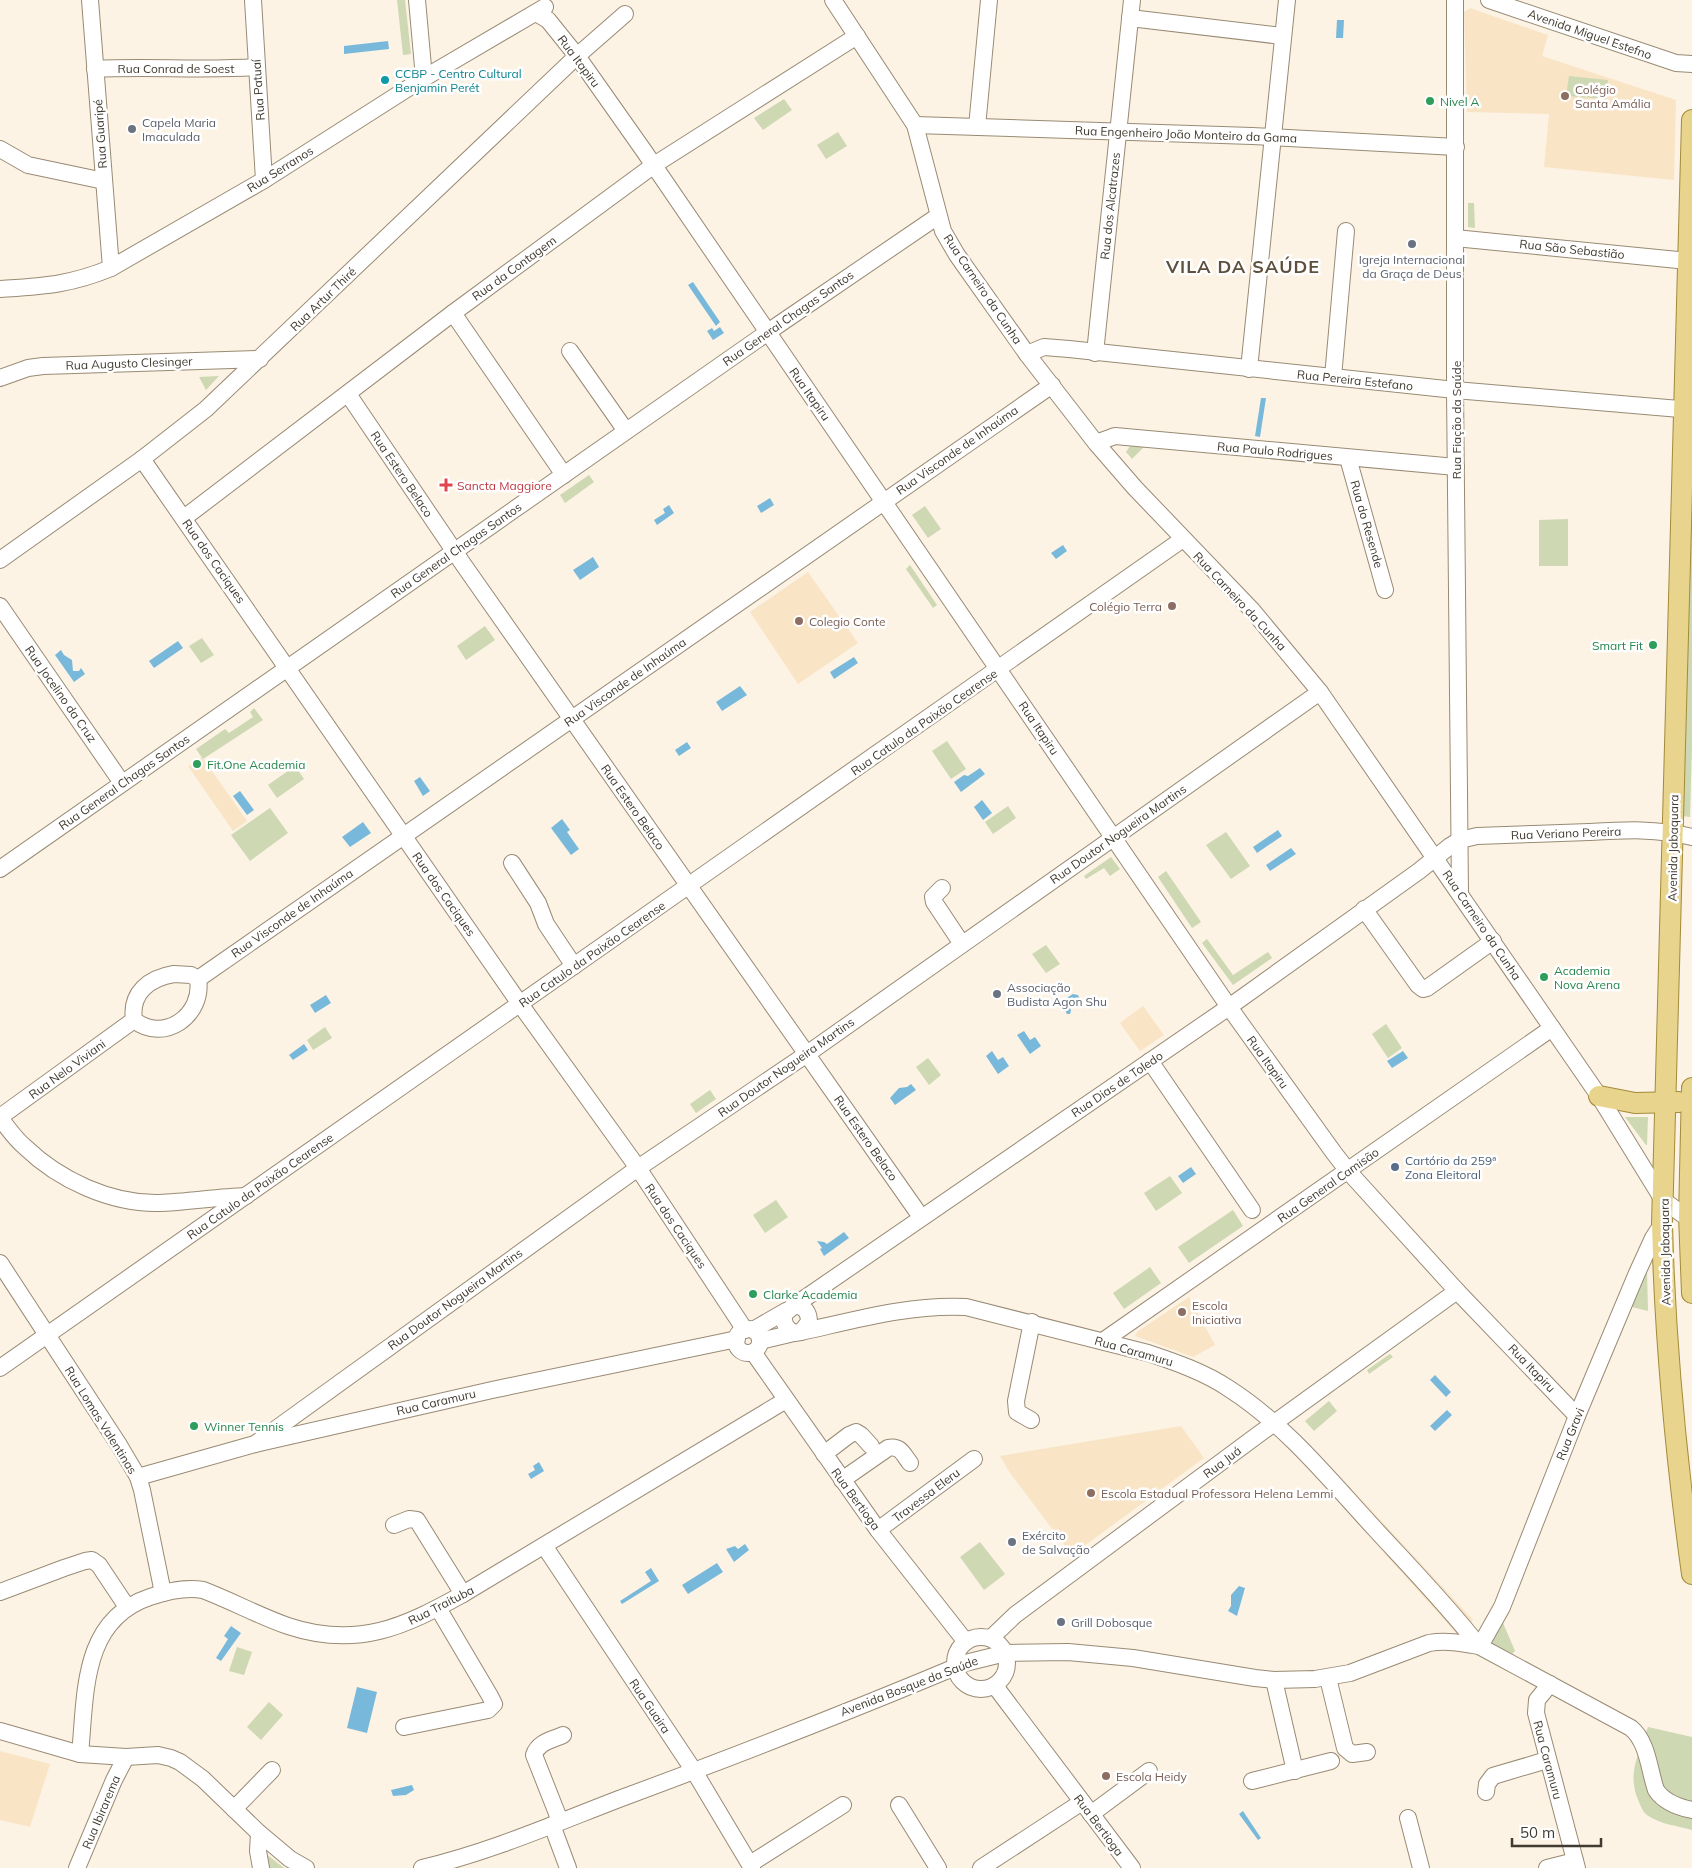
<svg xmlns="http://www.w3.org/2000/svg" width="1692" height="1868" font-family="Mulish,sans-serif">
  <rect width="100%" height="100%" fill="#fcf3e4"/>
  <g fill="#f9e4c6">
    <path d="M1470,8L1548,35L1542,56L1676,100L1674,180L1544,167L1549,114L1467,112L1464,12Z"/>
    <path d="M808,572L858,643L798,684L750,612Z"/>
    <path d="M202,757L247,821L233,831L188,766Z"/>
    <path d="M1143,1006L1164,1035L1140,1051L1120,1023Z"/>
    <path d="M1189,1297L1215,1345L1193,1357L1135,1336L1137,1332Z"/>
    <path d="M1181,1426L1204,1458L1072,1555L1010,1473L1000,1456Z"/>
    <path d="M1348,1485L1473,1620L1457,1634L1335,1498Z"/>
    <path d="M0,1751L50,1764L30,1827L0,1820Z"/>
  </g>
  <g fill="#ced8b3">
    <path d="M397,0H405L411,54L403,55Z"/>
    <path d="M1569,76L1608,80L1606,99L1566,96Z"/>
    <path d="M784,99L792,110L763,130L754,118Z"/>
    <path d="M838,132L847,146L826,159L817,145Z"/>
    <path d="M1468,203H1474L1475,228L1468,227Z"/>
    <path d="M219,376L206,390L199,377Z"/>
    <path d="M1130,446L1144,447L1132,459L1126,452Z"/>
    <path d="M589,475L594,482L565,503L560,495Z"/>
    <path d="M1692,478V746L1690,817L1683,816Z"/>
    <path d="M925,506L941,529L928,538L912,515Z"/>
    <path d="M1568,519V566H1539V520Z"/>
    <path d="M910,565L937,605L933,608L906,569Z"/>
    <path d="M485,626L495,640L466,660L457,646Z"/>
    <path d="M202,638L214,655L201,663L189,646Z"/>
    <path d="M254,708L263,720L203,759L196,749L225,729L229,733L253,717L250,712Z"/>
    <path d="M947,741L966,769L951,779L932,751Z"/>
    <path d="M295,766L304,779L277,798L268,785Z"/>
    <path d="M1008,806L1016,818L993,834L985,822Z"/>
    <path d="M270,808L288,833L250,861L231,835Z"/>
    <path d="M1226,832L1250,866L1231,879L1206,845Z"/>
    <path d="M1111,857L1120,869L1110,876L1104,868L1086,879L1084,876Z"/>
    <path d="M1166,871L1201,922L1192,928L1158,877Z"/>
    <path d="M1207,939L1233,975L1268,952L1272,958L1233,985L1202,943Z"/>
    <path d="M1046,945L1060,964L1046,973L1032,954Z"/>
    <path d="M1386,1024L1402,1048L1388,1058L1372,1034Z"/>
    <path d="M325,1027L332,1038L313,1050L307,1040Z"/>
    <path d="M928,1058L941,1075L929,1085L916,1067Z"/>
    <path d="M710,1090L716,1099L696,1113L690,1104Z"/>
    <path d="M1625,1117H1648L1647,1145H1646Z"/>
    <path d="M1170,1176L1182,1193L1156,1211L1144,1193Z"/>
    <path d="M776,1200L788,1217L765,1233L753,1215Z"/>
    <path d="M1233,1210L1243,1226L1189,1263L1178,1247Z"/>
    <path d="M1150,1267L1161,1283L1124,1309L1113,1293Z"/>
    <path d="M1647,1271L1648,1311L1632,1307Z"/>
    <path d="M1390,1354L1393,1357L1369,1374L1367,1370Z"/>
    <path d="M1329,1401L1337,1411L1314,1431L1305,1421Z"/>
    <path d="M980,1542L1005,1574L984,1590L960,1557Z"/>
    <path d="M1503,1623L1515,1651L1512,1654L1488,1643Z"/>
    <path d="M237,1647L252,1652L244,1675L229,1671Z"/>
    <path d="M269,1702L283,1715L261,1740L247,1727Z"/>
    <path d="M1648,1727L1692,1737V1830C1678,1826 1659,1824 1647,1815C1643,1812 1641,1807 1639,1802C1626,1774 1639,1754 1648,1727Z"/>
    <path d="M265,1853L284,1868H267Z"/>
  </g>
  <g fill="#78b9db">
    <path d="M1337,20H1344L1343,38H1336Z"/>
    <path d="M388,41L389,49L344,54V46Z"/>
    <path d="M693,282L720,322L716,326L688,285Z"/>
    <path d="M720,327L724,333L713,340L707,331L712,328L714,331Z"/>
    <path d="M1261,398H1266L1260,437L1255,436Z"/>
    <path d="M770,498L774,505L761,513L757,506Z"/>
    <path d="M669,505L674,513L657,525L654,520L665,513L663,509Z"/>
    <path d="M1063,545L1067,551L1056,559L1051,553Z"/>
    <path d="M593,557L599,567L580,580L573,570Z"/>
    <path d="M178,641L183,648L154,668L149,661Z"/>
    <path d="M61,650L64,655L72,660L73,671H79L81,668L85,674L74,682L55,655Z"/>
    <path d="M854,657L858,663L834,679L830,672Z"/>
    <path d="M740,686L747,695L722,711L716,702Z"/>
    <path d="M687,742L691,748L679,756L675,750Z"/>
    <path d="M980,768L985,774L961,792L954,782L964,775L968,776Z"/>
    <path d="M420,777L430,791L423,796L414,781Z"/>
    <path d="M240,791L254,810L247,815L233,796Z"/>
    <path d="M982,800L992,813L983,820L974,807Z"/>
    <path d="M562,819L570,830L567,832L579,849L571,855L551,828Z"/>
    <path d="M363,822L371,833L350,847L342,837Z"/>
    <path d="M1278,830L1282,836L1257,853L1253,847Z"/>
    <path d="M1291,848L1296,854L1270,871L1266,865Z"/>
    <path d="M1073,994L1078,995L1081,1002L1080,1005L1075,1006L1073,1002L1068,1005L1071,1010L1070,1014H1067L1060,1002Z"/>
    <path d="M326,995L331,1003L315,1013L310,1005Z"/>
    <path d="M1024,1031L1030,1040L1035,1037L1041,1046L1030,1054L1017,1035Z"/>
    <path d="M304,1044L308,1050L293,1060L289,1055Z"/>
    <path d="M992,1051L998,1060L1003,1057L1009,1066L998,1074L986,1056Z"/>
    <path d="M1403,1051L1408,1058L1392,1068L1387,1061Z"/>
    <path d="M911,1084L916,1090L895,1105L890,1098L899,1088L907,1087Z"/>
    <path d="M1191,1167L1196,1174L1183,1183L1178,1176Z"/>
    <path d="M844,1232L849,1238L824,1256L820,1249L822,1248L817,1241L824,1242L827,1244Z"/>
    <path d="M1435,1375L1451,1392L1446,1397L1430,1380Z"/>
    <path d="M1447,1410L1452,1415L1435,1431L1430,1426Z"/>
    <path d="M539,1462L544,1471L531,1479L528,1474L535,1470L533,1466Z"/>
    <path d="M745,1544L749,1550L734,1562L726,1549L735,1546L738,1549Z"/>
    <path d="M717,1563L723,1572L688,1594L682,1585Z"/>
    <path d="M651,1568L659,1581L622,1604L620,1601L651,1581L645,1572Z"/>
    <path d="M1239,1586L1245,1588L1237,1616L1228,1611L1231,1606V1595Z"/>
    <path d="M231,1626L241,1633L221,1661L216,1658L228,1639L224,1636Z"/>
    <path d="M357,1687L377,1692L367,1733L347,1728Z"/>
    <path d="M412,1785L414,1790L406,1795L393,1796L391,1790Z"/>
    <path d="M1243,1811L1261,1838L1258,1840L1239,1814Z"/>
  </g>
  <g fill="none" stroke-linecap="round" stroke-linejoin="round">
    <g stroke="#998a74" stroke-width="18">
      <g id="minor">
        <path d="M90,0L111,268"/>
        <path d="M253,0L264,180"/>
        <path d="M417,0L424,78"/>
        <path d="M833,0L915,125L943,231L957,255L1027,354L1096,443L1135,488L1252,610L1320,692L1599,1096L1663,1200L1682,1214L1692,1216"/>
        <path d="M1455,0V390L1460,893"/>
        <path d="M1489,0L1676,63L1692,64"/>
        <path d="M536,13L548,20L577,56L644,151L1229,1007L1334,1153L1348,1171L1457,1291L1577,1416"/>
        <path d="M1130,18L1282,36"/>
        <path d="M95,69C149,66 203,71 257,67"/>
        <path d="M915,125L1252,136L1456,147"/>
        <path d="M977,127L989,0"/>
        <path d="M0,149L28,165L104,181"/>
        <path d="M1455,238L1688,261"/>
        <path d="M0,289C43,286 70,285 111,268L264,180L424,78L545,7"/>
        <path d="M453,313L564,475"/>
        <path d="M570,351L626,431"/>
        <path d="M1095,353L1132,0"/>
        <path d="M1027,354L1044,347L1069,349L1455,390L1692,410"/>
        <path d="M1249,369L1287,0"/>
        <path d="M1333,377L1346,231"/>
        <path d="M0,378L28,368L43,366L260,359"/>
        <path d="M348,394L463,564L921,1217"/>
        <path d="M1096,443L1115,436L1456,467"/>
        <path d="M1348,458L1385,590"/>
        <path d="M142,459L520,1004L638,1168L745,1330"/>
        <path d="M184,518L453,313L654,165L857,36"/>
        <path d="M0,560L142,459L206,409L577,56L625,14"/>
        <path d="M0,606L122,783"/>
        <path d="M512,863L538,903L546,924L574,966"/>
        <path d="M0,869L781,323L938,216"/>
        <path d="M942,888L933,897L934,902L962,944"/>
        <path d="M1364,909L1418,985L1423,989L1427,988L1493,941"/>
        <path d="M174,974L191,975L198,979C204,1015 164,1044 134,1020C130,993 149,978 174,974Z"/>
        <path d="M198,979L1052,385"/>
        <path d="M1150,1061L1252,1210"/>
        <path d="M0,1117L134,1020"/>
        <path d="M0,1118C8,1128 15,1139 25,1147C59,1180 111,1204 159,1203C188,1202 217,1197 246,1196"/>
        <path d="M0,1263L119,1445L138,1477L142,1490L163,1593"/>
        <path d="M795,1305L1229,1007L1419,871L1450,846L1460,840L1477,836C1514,835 1552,833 1589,832C1624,830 1658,828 1692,837"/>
        <path d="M795,1305C805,1307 809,1312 809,1322L801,1332L794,1333C786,1328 783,1324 784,1314Z"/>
        <circle cx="748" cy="1341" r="12"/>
        <path d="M753,1330L786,1311"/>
        <path d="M801,1332C855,1320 911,1304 966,1307L1148,1353C1175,1362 1204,1372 1228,1388C1286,1425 1329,1479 1375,1529C1411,1568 1447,1605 1479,1646"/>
        <path d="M760,1341L794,1333"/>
        <path d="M1103,1341L1552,1028"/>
        <path d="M753,1352L878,1530L966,1642"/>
        <path d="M0,1368L1183,539"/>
        <path d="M1031,1420L1017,1412L1016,1401L1032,1322"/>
        <path d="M255,1444L638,1168L807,1054L1320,692"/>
        <path d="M824,1454L849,1435L856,1432L861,1435L871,1446"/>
        <path d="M138,1477L255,1444L492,1390L737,1339"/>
        <path d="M842,1480L888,1448C900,1445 903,1454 910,1463"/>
        <path d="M394,1525L409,1519L417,1520L463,1594"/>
        <path d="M878,1530L974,1459"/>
        <path d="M545,1547L694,1771L752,1868"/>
        <path d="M0,1592L64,1568L85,1561L92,1560L99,1565L127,1607"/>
        <circle cx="981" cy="1663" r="26"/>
        <path d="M991,1638L1015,1615L1259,1434L1457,1291"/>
        <path d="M1480,1646L1502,1607L1577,1416L1637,1273L1653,1238L1662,1224"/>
        <path d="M1328,1678L1345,1748L1352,1754L1367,1752"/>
        <path d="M1274,1680L1295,1771"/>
        <path d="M1550,1684L1537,1700L1536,1713L1577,1868"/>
        <path d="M995,1686L1132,1868"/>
        <path d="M404,1727L488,1710L494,1704L490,1696L438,1608"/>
        <path d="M0,1731L80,1754L126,1757L158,1755L171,1758L180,1762L203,1779L259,1833L290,1859L306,1868"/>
        <path d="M80,1754C86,1694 81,1620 150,1597C168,1591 185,1587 203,1590C232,1601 259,1616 288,1626C357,1649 404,1627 463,1594L786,1400"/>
        <path d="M1252,1781L1331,1761"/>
        <path d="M1486,1792L1487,1784L1493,1776L1547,1760"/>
        <path d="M899,1805L938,1868"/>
        <path d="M234,1809L272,1770"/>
        <path d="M1091,1814L1149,1771"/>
        <path d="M1408,1818L1421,1868"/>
        <path d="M560,1821L534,1755C538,1742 552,1740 563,1735"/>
        <path d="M552,1825L568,1868"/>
        <path d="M259,1833L258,1851L261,1868"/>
        <path d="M750,1864L843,1805"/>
        <path d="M77,1868L114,1780L126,1757"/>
        <path d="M422,1868C490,1852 554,1824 619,1799C735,1756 851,1711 965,1663L1006,1653L1068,1652L1133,1658L1255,1678L1274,1680L1315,1679L1350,1673L1429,1643C1446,1640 1462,1643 1479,1646L1631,1728C1648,1742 1649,1770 1656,1790C1664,1802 1677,1807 1692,1810"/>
        <path d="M981,1868L1082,1802"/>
        <path d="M1547,1868L1575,1861"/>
      </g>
    </g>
    <g stroke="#a38b3a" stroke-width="22">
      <g id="major">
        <path d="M1692,120L1662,1224C1665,1341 1676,1458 1692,1574"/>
        <path d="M1692,1088L1689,1216L1692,1293"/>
        <path d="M1599,1096L1635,1103L1679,1102"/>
      </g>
    </g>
    <use href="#minor" stroke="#fff" stroke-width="16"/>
    <use href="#major" stroke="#e8d48c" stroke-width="20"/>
  </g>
  <circle fill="#0f9aa8" stroke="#fff" stroke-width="2" cx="385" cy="80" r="5"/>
  <g fill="#8d6e63" stroke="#fff" stroke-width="2">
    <circle cx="1565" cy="96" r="5"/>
    <circle cx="1172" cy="606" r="5"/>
    <circle cx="799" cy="621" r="5"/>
    <circle cx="1182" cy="1312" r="5"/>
    <circle cx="1091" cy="1493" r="5"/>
    <circle cx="1106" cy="1776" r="5"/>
  </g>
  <g fill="#2e9e5b" stroke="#fff" stroke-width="2">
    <circle cx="1430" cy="101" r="5"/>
    <circle cx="1653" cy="645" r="5"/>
    <circle cx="197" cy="764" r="5"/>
    <circle cx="1544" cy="977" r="5"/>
    <circle cx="753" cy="1294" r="5"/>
    <circle cx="194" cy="1426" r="5"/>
  </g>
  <g fill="#6b7280" stroke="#fff" stroke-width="2">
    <circle cx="132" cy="129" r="5"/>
    <circle cx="1412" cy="244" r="5"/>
    <circle cx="997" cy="994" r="5"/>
    <circle cx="1012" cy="1542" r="5"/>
    <circle cx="1061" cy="1622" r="5"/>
  </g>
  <path fill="#e0444e" stroke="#fff" stroke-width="2" d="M443.5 477.5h5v5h5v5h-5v5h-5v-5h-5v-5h5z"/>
  <circle fill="#5c6f8a" stroke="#fff" stroke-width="2" cx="1395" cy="1167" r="5"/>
  <g text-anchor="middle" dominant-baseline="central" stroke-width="5" stroke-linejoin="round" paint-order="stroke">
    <g font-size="12" fill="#403a30" stroke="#fff">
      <text transform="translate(1590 34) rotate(19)">Avenida Miguel Estefno</text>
      <text transform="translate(579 61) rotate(53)">Rua Itapiru</text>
      <text x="176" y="68">Rua Conrad de Soest</text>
      <text transform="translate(258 90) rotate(-94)">Rua Patuaí</text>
      <text transform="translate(100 134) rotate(-94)">Rua Guaripé</text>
      <text transform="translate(1186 134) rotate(2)">Rua Engenheiro João Monteiro da Gama</text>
      <text transform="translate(280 169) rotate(-32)">Rua Serranos</text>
      <text transform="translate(1110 206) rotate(-84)">Rua dos Alcatrazes</text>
      <text transform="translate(1572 249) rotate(6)">Rua São Sebastião</text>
      <text transform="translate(514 268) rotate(-36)">Rua da Contagem</text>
      <text transform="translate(983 289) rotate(56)">Rua Carneiro da Cunha</text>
      <text transform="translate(323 299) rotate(-44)">Rua Artur Thiré</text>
      <text transform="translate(788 318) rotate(-35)">Rua General Chagas Santos</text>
      <text transform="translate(129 363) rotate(-2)">Rua Augusto Clesinger</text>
      <text transform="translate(1355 380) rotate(6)">Rua Pereira Estefano</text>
      <text transform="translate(810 394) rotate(55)">Rua Itapiru</text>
      <text transform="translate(1456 420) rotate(-90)">Rua Fiação da Saúde</text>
      <text transform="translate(957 450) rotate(-35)">Rua Visconde de Inhaúma</text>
      <text transform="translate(1275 451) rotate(5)">Rua Paulo Rodrigues</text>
      <text transform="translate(402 474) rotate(56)">Rua Estero Belaco</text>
      <text transform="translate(1367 524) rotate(74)">Rua do Resende</text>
      <text transform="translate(456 550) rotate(-35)">Rua General Chagas Santos</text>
      <text transform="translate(214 561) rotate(55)">Rua dos Caciques</text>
      <text transform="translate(1240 601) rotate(47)">Rua Carneiro da Cunha</text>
      <text transform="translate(625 682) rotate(-35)">Rua Visconde de Inhaúma</text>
      <text transform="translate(61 694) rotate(55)">Rua Jocelino da Cruz</text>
      <text transform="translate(924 722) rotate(-35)">Rua Catulo da Paixão Cearense</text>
      <text transform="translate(1039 728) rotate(56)">Rua Itapiru</text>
      <text transform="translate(124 782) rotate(-35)">Rua General Chagas Santos</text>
      <text transform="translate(633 807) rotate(55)">Rua Estero Belaco</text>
      <text transform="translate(1566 833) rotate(-2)">Rua Veriano Pereira</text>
      <text transform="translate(1118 834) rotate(-35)">Rua Doutor Nogueira Martins</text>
      <text transform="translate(1673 848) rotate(-89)">Avenida Jabaquara</text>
      <text transform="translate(444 894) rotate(55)">Rua dos Caciques</text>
      <text transform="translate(292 913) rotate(-35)">Rua Visconde de Inhaúma</text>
      <text transform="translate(1482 925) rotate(56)">Rua Carneiro da Cunha</text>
      <text transform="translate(592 954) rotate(-35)">Rua Catulo da Paixão Cearense</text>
      <text transform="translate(1268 1062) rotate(54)">Rua Itapiru</text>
      <text transform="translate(786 1067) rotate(-35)">Rua Doutor Nogueira Martins</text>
      <text transform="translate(67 1069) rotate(-36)">Rua Nelo Viviani</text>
      <text transform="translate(1117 1084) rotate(-34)">Rua Dias de Toledo</text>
      <text transform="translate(866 1138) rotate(55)">Rua Estero Belaco</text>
      <text transform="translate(1328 1185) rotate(-35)">Rua General Camisão</text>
      <text transform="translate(260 1186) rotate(-35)">Rua Catulo da Paixão Cearense</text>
      <text transform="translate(676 1226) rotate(56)">Rua dos Caciques</text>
      <text transform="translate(1665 1252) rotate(-91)">Avenida Jabaquara</text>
      <text transform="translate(455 1299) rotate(-36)">Rua Doutor Nogueira Martins</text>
      <text transform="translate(1134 1351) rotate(16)">Rua Caramuru</text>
      <text transform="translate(1532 1368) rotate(46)">Rua Itapiru</text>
      <text transform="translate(436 1402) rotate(-13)">Rua Caramuru</text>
      <text transform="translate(101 1420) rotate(58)">Rua Lomas Valentinas</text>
      <text transform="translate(1570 1434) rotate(-68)">Rua Gravi</text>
      <text transform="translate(1222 1462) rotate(-37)">Rua Juá</text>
      <text transform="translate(926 1495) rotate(-37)">Travessa Eleru</text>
      <text transform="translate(856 1499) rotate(54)">Rua Bertioga</text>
      <text transform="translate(441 1605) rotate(-27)">Rua Traituba</text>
      <text transform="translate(909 1686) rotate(-21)">Avenida Bosque da Saúde</text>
      <text transform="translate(650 1706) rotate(56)">Rua Guaira</text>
      <text transform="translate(1548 1760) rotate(75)">Rua Caramuru</text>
      <text transform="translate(101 1812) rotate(-67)">Rua Ibirarema</text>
      <text transform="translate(1099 1825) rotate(53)">Rua Bertioga</text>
    </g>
    <g font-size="12" fill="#0d838f" stroke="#fff" text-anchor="start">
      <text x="395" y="73">CCBP - Centro Cultural<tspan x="395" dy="14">Benjamin Perét</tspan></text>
    </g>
    <g font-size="12" fill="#785e54" stroke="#fff" text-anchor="start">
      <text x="1575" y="89">Colégio<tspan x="1575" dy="14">Santa Amália</tspan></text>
      <text x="1162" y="606" text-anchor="end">Colégio Terra</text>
      <text x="809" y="621">Colegio Conte</text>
      <text x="1192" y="1305">Escola<tspan x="1192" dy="14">Iniciativa</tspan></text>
      <text x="1101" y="1493">Escola Estadual Professora Helena Lemmi</text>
      <text x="1116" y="1776">Escola Heidy</text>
    </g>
    <g font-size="12" fill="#27864d" stroke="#fff" text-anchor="start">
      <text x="1440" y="101">Nivel A</text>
      <text x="1643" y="645" text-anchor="end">Smart Fit</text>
      <text x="207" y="764">Fit.One Academia</text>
      <text x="1554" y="970">Academia<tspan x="1554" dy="14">Nova Arena</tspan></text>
      <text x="763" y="1294">Clarke Academia</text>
      <text x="204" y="1426">Winner Tennis</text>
    </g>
    <g font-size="12" fill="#5b616d" stroke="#fff" text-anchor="start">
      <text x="142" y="122">Capela Maria<tspan x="142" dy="14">Imaculada</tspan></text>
      <text x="1412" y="259" text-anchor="middle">Igreja Internacional<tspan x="1412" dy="14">da Graça de Deus</tspan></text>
      <text x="1007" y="987">Associação<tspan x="1007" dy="14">Budista Agon Shu</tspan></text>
      <text x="1022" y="1535">Exército<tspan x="1022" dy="14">de Salvação</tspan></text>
      <text x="1071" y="1622">Grill Dobosque</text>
    </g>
    <g font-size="12" fill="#be3a42" stroke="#fff" text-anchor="start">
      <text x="457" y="485">Sancta Maggiore</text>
    </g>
    <g font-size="12" fill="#4e5e75" stroke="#fff" text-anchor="start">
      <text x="1405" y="1160">Cartório da 259ª<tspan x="1405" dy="14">Zona Eleitoral</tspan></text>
    </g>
    <g font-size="18" font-weight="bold" letter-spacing="1" fill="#5e503c" stroke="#fff">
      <text x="1243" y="266">VILA DA SAÚDE</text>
    </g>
  </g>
  <path d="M1512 1838v8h89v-8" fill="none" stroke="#403a30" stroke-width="2.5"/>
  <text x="1520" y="1838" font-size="15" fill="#403a30" stroke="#ffffff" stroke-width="4" paint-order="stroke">50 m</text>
</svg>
